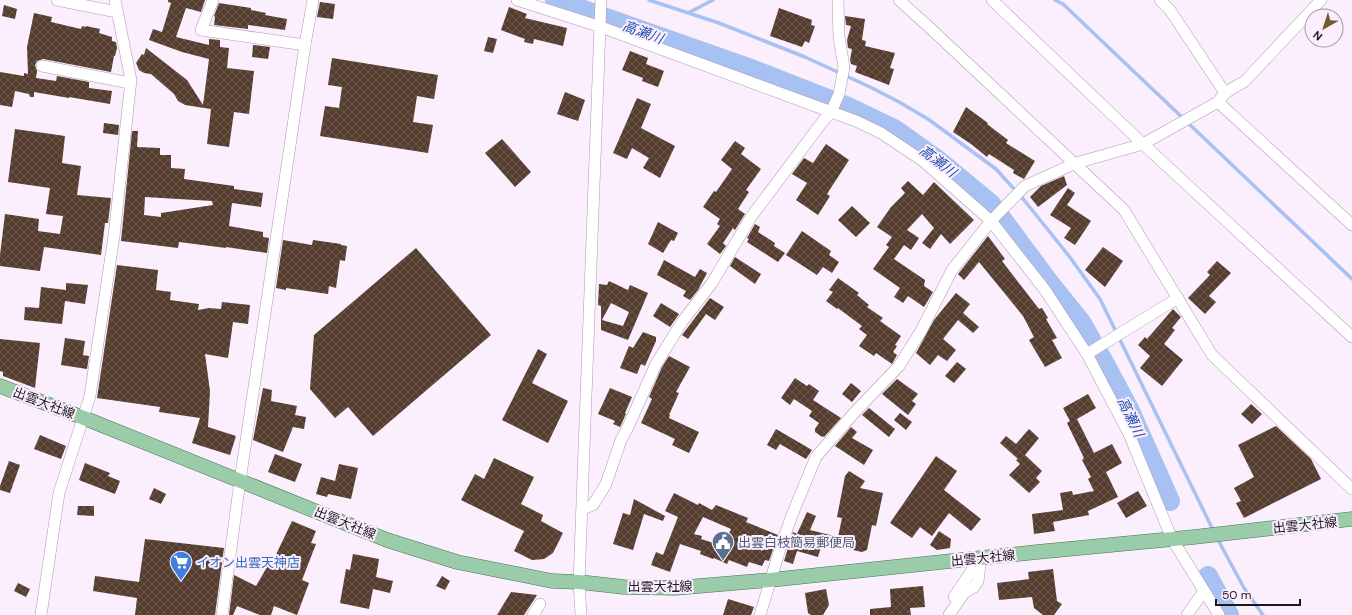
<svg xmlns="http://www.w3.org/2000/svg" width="1352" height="615" font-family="'DM Sans','Noto Sans JP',sans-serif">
  <defs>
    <pattern id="building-cross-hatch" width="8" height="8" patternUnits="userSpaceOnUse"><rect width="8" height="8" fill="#553d2f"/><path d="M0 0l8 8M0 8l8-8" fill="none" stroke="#6a564b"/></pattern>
  </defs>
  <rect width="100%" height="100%" fill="#fbeefd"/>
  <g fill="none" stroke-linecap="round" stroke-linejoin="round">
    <g stroke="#a6c1f2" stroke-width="3.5">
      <path d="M649,0L719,23L805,57L870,87L899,102L928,119L996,169L1024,200L1069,256L1100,299L1214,532"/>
      <path d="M1055,0L1063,4L1352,279"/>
      <path d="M688,13L713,0"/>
      <path d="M1217,538L1244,588L1263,615"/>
    </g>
    <g stroke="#a6c1f2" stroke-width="20">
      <path d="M555,0L751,69L846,106L894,129L939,161L991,204L1048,281L1081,322L1106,366L1130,411L1170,501"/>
      <path d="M1208,576L1229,615"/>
    </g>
  </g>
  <g fill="url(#building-cross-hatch)" fill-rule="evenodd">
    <path d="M168,0H205L201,12L186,8L176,37L209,45V39L220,40V47L229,48L227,68L254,71L249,114L234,112L229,147L207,144L211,109L185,105L178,101L174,94L151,74L144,73L139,70L136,63L142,54L144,55L146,48L187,80L203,105L209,59L182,52L149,40L153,29L162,32L171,3L168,2Z"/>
    <path d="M320,2L335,4L333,19L317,17Z"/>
    <path d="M219,3L251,8V10L266,13L265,15L287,19L285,30L248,25V29L214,25L215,17L214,16Z"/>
    <path d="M4,5L17,9L15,19L2,16Z"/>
    <path d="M509,7L527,14L525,18L567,28L563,46L534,39L533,44L524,42L525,39L501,30Z"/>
    <path d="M779,8L812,20L811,25L815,26L809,43L805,41L802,47L770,36Z"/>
    <path d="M34,13L52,17L51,22L81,29L82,26L86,27V26L100,29L99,33L112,37V41L116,42L117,48L115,56H114L111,72L43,59L37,61L35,65L37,71L36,78L56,81L57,76L89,82V88L112,91L110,104L69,97V98L34,92V97H30L29,94L15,91L12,107L0,105V72L24,76V73L28,74L27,47Z"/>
    <path d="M845,16L865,19L862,40L866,41L865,46L895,53L890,68L894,69L889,85L855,72L857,66L851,64L850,60L852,49L848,48L847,40L851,26L846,25Z"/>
    <path d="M488,37L497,39L493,53L484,51Z"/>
    <path d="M253,45L270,47L268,59L252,57Z"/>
    <path d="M630,51L648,58L646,64L664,71L658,87L642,81L643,78L622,70Z"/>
    <path d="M332,58L438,75L434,99L417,96L413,122L433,125L428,153L320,136L325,106L339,108L342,87L328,85Z"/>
    <path d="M565,92L585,100L578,121L557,114Z"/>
    <path d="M637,98L651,104L641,128L675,146L660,178L643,168L649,158L632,148L627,159L613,153Z"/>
    <path d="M966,107L988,123L987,124L1008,140L1006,143L1035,161L1024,179L1013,173L1014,170L989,154L987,157L971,144L953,132Z"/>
    <path d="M104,123L119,125L118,135L103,133Z"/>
    <path d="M15,129L65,136L62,163L81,166L77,195L111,198L108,223H105L101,255L44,247L40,271L0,266V255L5,214L39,219L38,231L60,234L63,216L46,214L50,188L8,182Z"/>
    <path d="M132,131H138L137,147L160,148V155H171V168L185,169L184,179L234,186V189L263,193L261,207L232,203L229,226L263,232V237L269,238L267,253L226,247V248L179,242L178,248L121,241ZM145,197L212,201L213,205L161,213V217L144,215Z"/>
    <path d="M502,139L531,172L515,187L485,153Z"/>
    <path d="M735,141L745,148L741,154L761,169L746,190L749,192L738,209L745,214L735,230L733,228L723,243L726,246L720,254L707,244L720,226L717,224L720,219L703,207L714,191L716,192L732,169L721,160Z"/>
    <path d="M826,144L849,160L827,194L830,196L818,215L796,200L807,183L792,174L804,158L813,163Z"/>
    <path d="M1064,176L1067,185L1038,207L1030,197L1041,186Z"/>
    <path d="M908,181L923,195L934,182L974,220L950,244L941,234L930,249L922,243L934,228L922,214L907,230L919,238L911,250L904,245L894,259L925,280L924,286L933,292L924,307L908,296L903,303L894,297L900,288L873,269L889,247L886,245L892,237L877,227L891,207L905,193L901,188Z"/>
    <path d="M1068,188L1075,193L1067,205L1091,221L1075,245L1064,238L1071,228L1050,215Z"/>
    <path d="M852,206L870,223L856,237L838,220Z"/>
    <path d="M658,222L678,233L674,241L671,240L663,253L648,244Z"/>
    <path d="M755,224L760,227L758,232L775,243L774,246L785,253L778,262L747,242L749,239L747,238Z"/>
    <path d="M802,231L831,251L829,255L839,262L832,273L823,267L817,275L786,255Z"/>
    <path d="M988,236L1005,259L1002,261L1039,309L1042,308L1048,318L1046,319L1057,338L1052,340L1062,358L1045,367L1029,340L1034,337L1023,316L979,262L964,280L958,274Z"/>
    <path d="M283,240L312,245L313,240L341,244V245L347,246L345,261L340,260L336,288L329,286L328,294L286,288V290L276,288Z"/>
    <path d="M1103,247L1123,261L1105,287L1085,270Z"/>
    <path d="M416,248L491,335L373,436L348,407L335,418L310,389L314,335Z"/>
    <path d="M735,257L761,274L755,284L730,266Z"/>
    <path d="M664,260L695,277L700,269L707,273L698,290L690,300L683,296L686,291L657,275Z"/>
    <path d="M1217,261L1231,273L1209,296L1216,302L1205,314L1188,298L1210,275L1207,272Z"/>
    <path d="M117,265L158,270L156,290L171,292L170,300L199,304L198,310L209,308L221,309L222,302L250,305L248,324L233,322L228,358L205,354L210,391L208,427L236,436L230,455L192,443L200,418L159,412L160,407L97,398Z"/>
    <path d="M838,278L859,293L857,295L869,305L867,307L883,318L880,321L901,336L895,345L897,346L893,352L897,355L892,364L876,353L874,356L859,346L867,335L859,329L862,326L838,308L837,309L826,301L833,292L829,290Z"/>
    <path d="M609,281L628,290L630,285L648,293L628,340L601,330V306L598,305L599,284L607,285ZM611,303L629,312L623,326L602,320Z"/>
    <path d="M66,283L88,285L85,304L65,301L62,324L24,320L25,307L39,308L41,287L66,290Z"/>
    <path d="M956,293L970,304L963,313L979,327L973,333L958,320L943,339L956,350L947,361L938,355L930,365L916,353L934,320Z"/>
    <path d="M710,298L724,307L715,320L706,314L688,339L682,335Z"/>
    <path d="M661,303L679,314L670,327L653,316Z"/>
    <path d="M1173,309L1181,317L1172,328L1175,330L1164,344L1183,360L1162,386L1140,368L1150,356L1138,345L1145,337L1147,339Z"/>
    <path d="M643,332L656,337V341L645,366L641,364L637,374L620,368L629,346L633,348Z"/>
    <path d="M65,338L85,341L83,355L89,356L87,369L61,365Z"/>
    <path d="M0,339L40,343L35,388L3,376V372L0,371Z"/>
    <path d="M538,349L547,354L532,383L568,401L548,443L502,420Z"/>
    <path d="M669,356L690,367L676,392L679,393L669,415H670L669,418L699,432L689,453L672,445L675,439L641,423L652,399L649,397L662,367Z"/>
    <path d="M957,362L966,369L954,383L945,376Z"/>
    <path d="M795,378L807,386L809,384L819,391L813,400L841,418L824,437L823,436L822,437L815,432V429L819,423L809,416L812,411L794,399L790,405L781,398Z"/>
    <path d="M897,379L918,394L912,401L916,404L908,415L882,394Z"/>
    <path d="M851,383L861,391L852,402L842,394Z"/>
    <path d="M263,388L272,390L271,401L297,406L295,415L306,417L304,429L293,427L283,452L253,440Z"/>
    <path d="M610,388L632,397L625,413L626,414L620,427L613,424L615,421L598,414Z"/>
    <path d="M1088,394L1096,408L1077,419L1094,453L1112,444L1122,463L1106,472L1118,497L1088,511L1089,515L1053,522L1055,531L1034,534L1032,514L1063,510L1060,493L1072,491L1073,495L1094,491L1088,479L1091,477L1082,460L1084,458L1067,423L1070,421L1063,408Z"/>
    <path d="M1251,404L1262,414L1252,424L1241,414Z"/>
    <path d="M869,408L895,429L889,437L862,415Z"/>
    <path d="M900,413L912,422L906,430L894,420Z"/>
    <path d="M1276,426L1311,459L1321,479L1244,518L1236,503L1241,501L1234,488L1254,477L1238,445Z"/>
    <path d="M851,427L857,432L852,438L873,450L864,465L835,446Z"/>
    <path d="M776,429L812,450L806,459L780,444L776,450L767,445Z"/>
    <path d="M1029,429L1039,438L1025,455L1042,471L1036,478L1040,482L1029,493L1009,475L1020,464L1016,460L1018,459L1000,443L1006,436L1016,444Z"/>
    <path d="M40,435L66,446L61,459L34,449Z"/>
    <path d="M275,454L302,464L295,482L268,472Z"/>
    <path d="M936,456L957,471L944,490L981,519L971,531L949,513L932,536L920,527L912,538L890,523Z"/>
    <path d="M494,458L534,477L521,504L543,515L541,521L563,533L553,553L544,559L532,560L514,551L524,531L461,500L475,474L484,479Z"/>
    <path d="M9,461L20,465L10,493L0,490V486Z"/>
    <path d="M85,463L110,473L108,476L120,481L115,494L79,480Z"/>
    <path d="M339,464L358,468L351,499L328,494L327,497L316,494L321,477L335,481Z"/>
    <path d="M849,471L865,481L860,488L883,493L876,526L872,525L867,550L862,552L822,543L818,557L797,551L793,564L784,561L793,532L797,534L807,512L816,516L810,530L838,537L842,518L837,517L845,476Z"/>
    <path d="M154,488L166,494L161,504L149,499Z"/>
    <path d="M1138,491L1147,506L1126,518L1117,503Z"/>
    <path d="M674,493L698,505L699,503L712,510L716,505L748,518L746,522L778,535L769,561L765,560L762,566L749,562L747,567L729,560L727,564L714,558L713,559L700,554L701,551L680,544L670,572L651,565L656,552L663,555L678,517L665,511ZM703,517L731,529L723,546L701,539L702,536L694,534Z"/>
    <path d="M634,499L665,516L663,521L644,514L633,550L613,544L623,513L630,515Z"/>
    <path d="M78,506H94V516L77,515Z"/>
    <path d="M292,521L316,531L311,543L316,544L302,580L309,583L297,615L274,606L271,615H260L237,606L233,615H229L234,575L256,586L270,562L272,563Z"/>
    <path d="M939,531L951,539L950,548L937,550L930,545Z"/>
    <path d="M145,539L224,548L215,615H135L137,598L93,591L95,576L139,582Z"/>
    <path d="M353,554L379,559L376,577L393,581L390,593L373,589L369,609L340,603L346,569L350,570Z"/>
    <path d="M1053,569L1057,601L1062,604L1054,615H1043L1034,608L1032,597L999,600L997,583L1029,579L1028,572Z"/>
    <path d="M442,576L450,581L445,590L436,586Z"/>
    <path d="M18,583L30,589L26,597L14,591Z"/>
    <path d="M923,586L925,607L910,608L911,615H870V609L891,607L890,589Z"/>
    <path d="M826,589L829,605L823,615H811L808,613L805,593Z"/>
    <path d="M511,592L537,595L524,615H497Z"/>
    <path d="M728,599L754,607L751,615H723Z"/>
  </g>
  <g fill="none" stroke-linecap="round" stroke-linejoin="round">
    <g stroke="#ae9ab1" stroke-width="12">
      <g id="minor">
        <path d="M57,0L117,12"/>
        <path d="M213,0L201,30L305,45"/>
        <path d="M517,0L601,27L856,121L881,133L923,161L991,221L1045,290L1087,354L1129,434L1172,539L1219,615"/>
        <path d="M899,0L930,28L1124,210L1212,355L1352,489"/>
        <path d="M992,0L1143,144L1352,337"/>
        <path d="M1160,0L1170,10L1225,93"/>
        <path d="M42,66L130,83"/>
        <path d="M1218,102L1352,225"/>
        <path d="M1087,354L1178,298"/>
        <path d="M583,509L593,505L606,484L621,440L628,427L656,364L682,322L712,283L751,217L823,121L831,112L839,94L844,67L839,37L838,0"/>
        <path d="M954,597L980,558"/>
        <path d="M41,615L59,493L90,396L114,236L131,80L115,0"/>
        <path d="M222,615L240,481L305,45L313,0"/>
        <path d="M533,615L540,604"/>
        <path d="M581,615L579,582L601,0"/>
        <path d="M760,615L780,549L792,515L816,457L854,413L899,366L921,331L952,270L991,221L1025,186L1076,163L1143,144L1218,102L1225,93L1245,81L1321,0"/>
        <path d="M949,615L964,593L974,587L978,581L981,558"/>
        <path d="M1187,615L1204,591"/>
      </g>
    </g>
    <g stroke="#437654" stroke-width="15">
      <path id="major" d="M0,386L84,418L387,540L457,562L552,581L579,582L624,587L675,588L770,580L1037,552L1194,537L1352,519"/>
    </g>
    <use href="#minor" stroke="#fff" stroke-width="11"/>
    <use href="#major" stroke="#9accaa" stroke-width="14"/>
  </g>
  <defs>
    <g id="civic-pin" transform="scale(1.15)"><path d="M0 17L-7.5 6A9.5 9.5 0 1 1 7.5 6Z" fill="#5c6f8a" stroke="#fbeefd"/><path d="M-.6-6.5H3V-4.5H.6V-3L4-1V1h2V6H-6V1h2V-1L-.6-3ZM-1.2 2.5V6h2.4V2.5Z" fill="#fff"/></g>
    <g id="supermarket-pin" transform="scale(1.15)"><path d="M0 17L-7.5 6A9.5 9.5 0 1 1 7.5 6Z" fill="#3f7fe0" stroke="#fbeefd"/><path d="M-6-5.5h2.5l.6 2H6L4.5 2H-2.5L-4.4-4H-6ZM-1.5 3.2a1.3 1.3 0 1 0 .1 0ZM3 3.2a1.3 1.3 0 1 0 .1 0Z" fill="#fff"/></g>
  </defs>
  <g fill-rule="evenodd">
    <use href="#civic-pin" x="723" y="542"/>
    <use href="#supermarket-pin" x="181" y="562"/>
  </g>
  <g text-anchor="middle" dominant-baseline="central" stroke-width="4" stroke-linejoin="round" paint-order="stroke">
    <g font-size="13" fill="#1e161f" stroke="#fbeefd">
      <text transform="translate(44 403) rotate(21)">出雲大社線</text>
      <text transform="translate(345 523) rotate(22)">出雲大社線</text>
      <text transform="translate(1305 525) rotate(-6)">出雲大社線</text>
      <text transform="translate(983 558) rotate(-6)">出雲大社線</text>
      <text x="660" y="586">出雲大社線</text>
    </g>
    <g font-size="13" fill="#4e5e75" stroke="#fbeefd" text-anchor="start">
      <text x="738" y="542">出雲白枝簡易郵便局</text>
    </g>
    <g font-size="13" fill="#366cbe" stroke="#fbeefd" text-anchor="start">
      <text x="196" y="562">イオン出雲天神店</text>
    </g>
    <g font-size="14" font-style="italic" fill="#2351ac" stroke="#fbeefd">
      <text transform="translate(643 32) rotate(20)">高瀬川</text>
      <text transform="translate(938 161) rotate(37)">高瀬川</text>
      <text transform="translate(1131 417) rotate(64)">高瀬川</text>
    </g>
  </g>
  <g transform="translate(1324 28) rotate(219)"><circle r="19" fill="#fbeefd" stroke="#a398a4"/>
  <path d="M0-3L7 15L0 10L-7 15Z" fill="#705f2d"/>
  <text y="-6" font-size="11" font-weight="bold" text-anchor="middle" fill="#1e161f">N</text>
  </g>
  <path d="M1216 599v6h84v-6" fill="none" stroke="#1e161f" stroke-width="2"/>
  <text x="1222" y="599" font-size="12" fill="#1e161f" stroke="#fbeefd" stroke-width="3" paint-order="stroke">50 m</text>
</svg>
